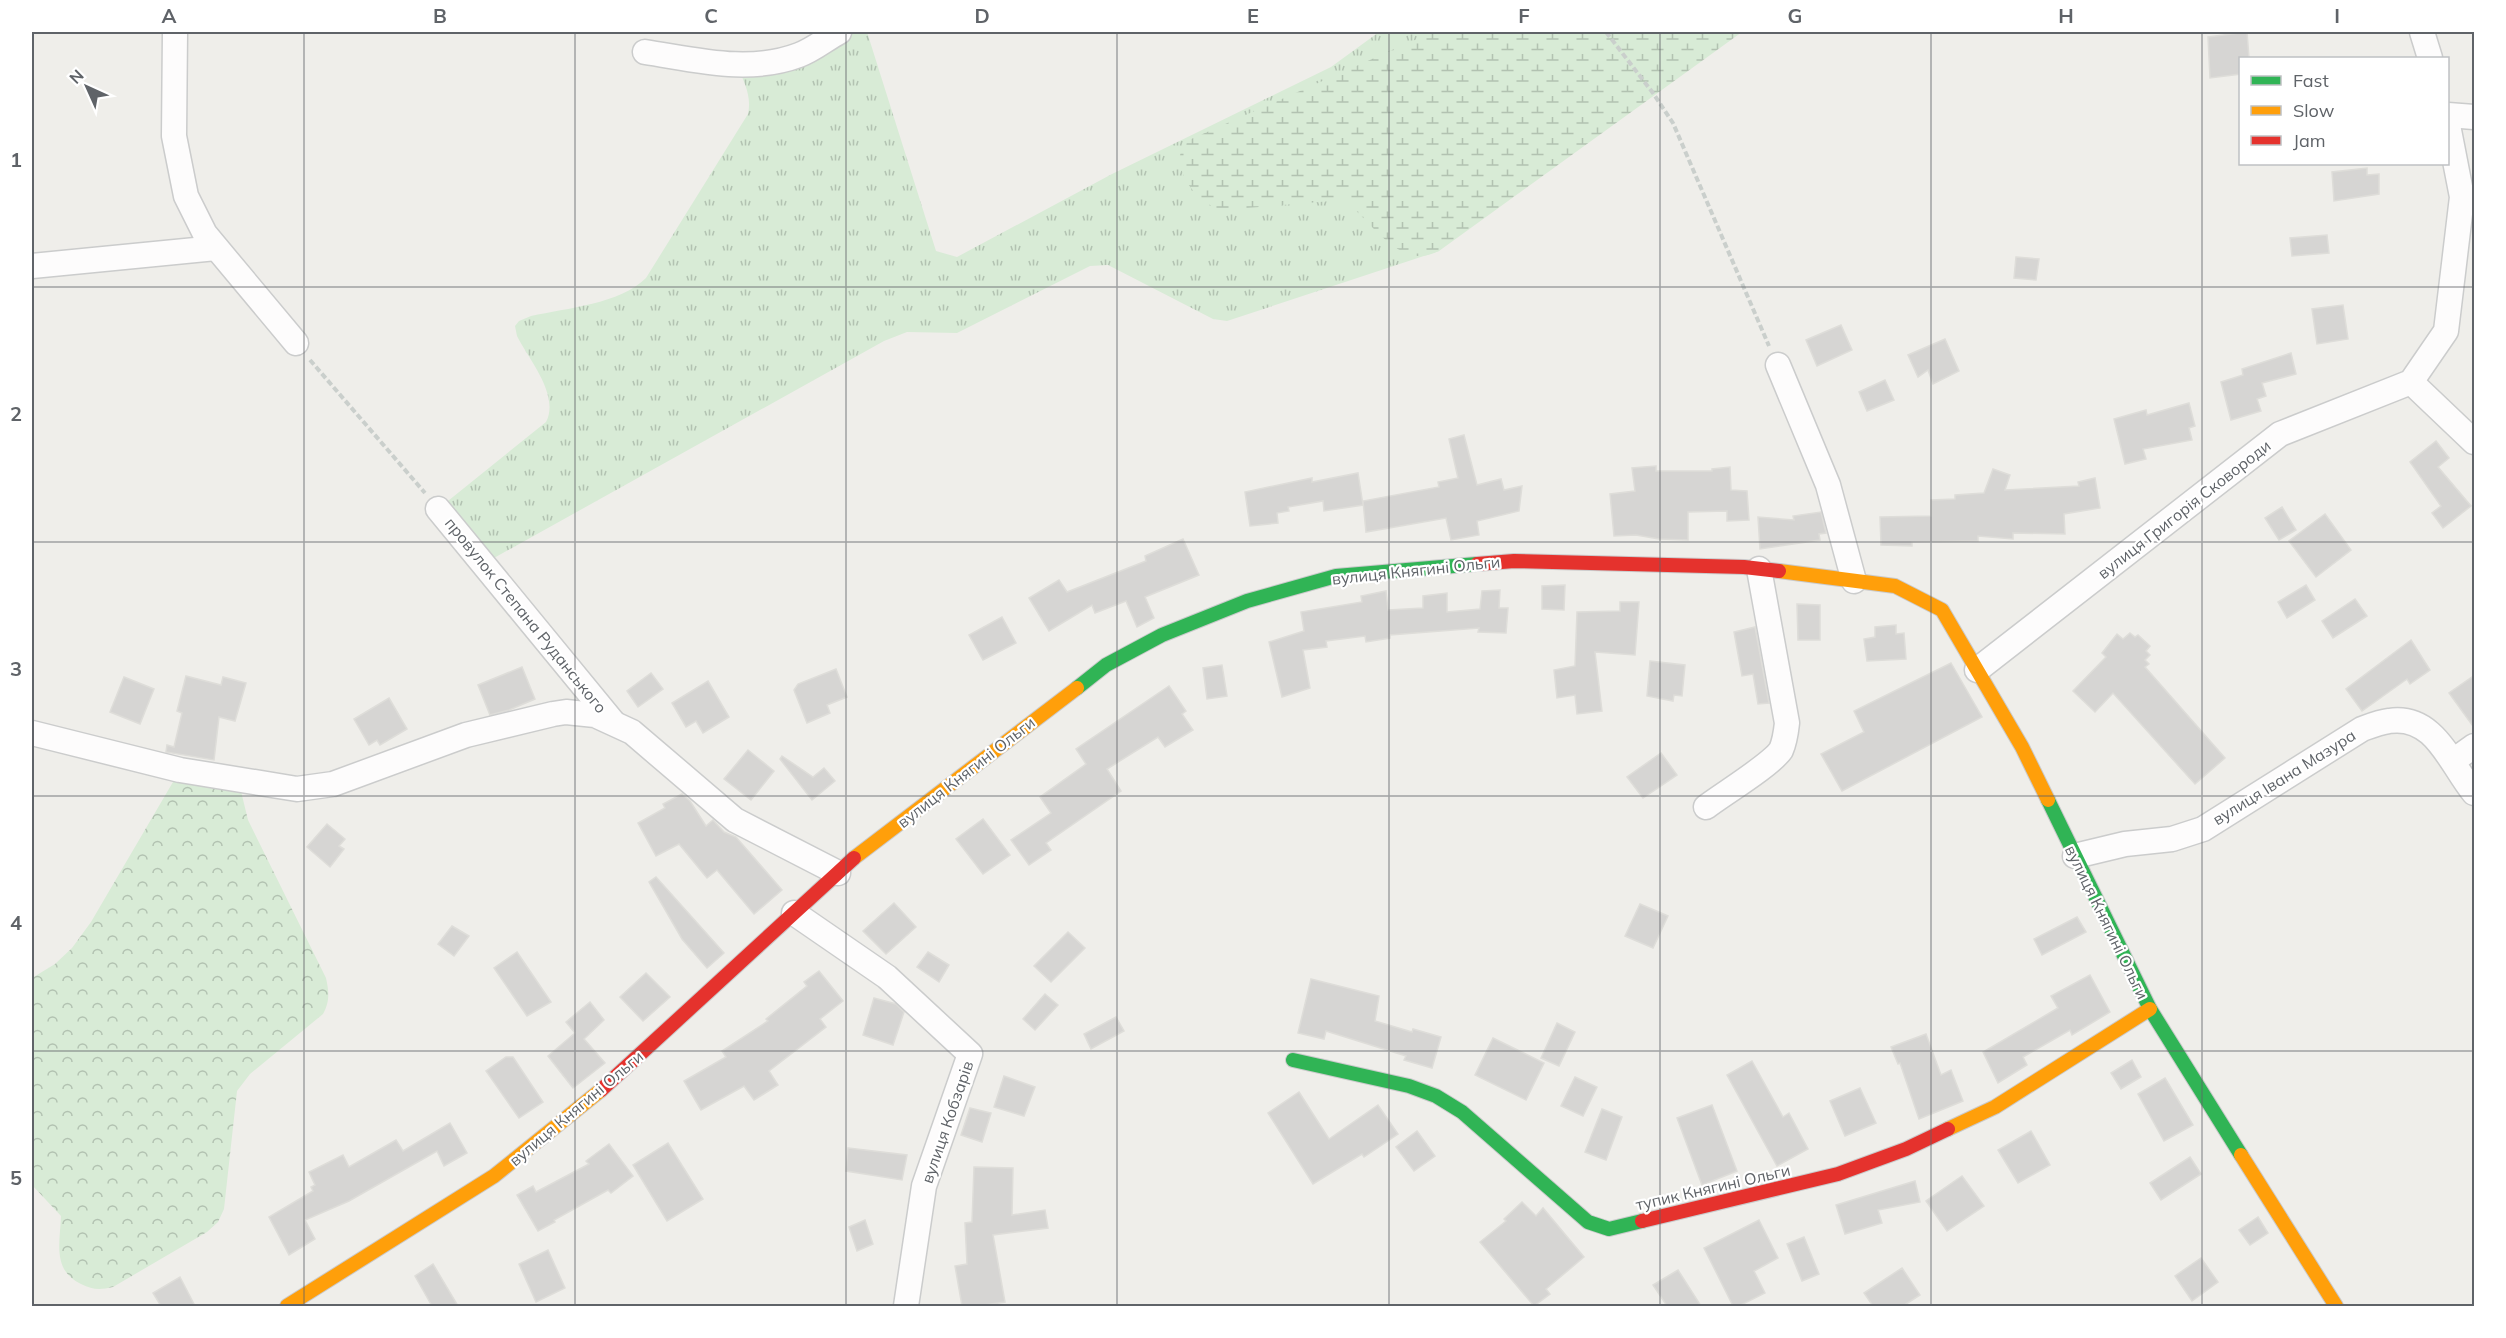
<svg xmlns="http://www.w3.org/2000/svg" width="2506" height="1338" font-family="Mulish,sans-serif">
  <defs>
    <pattern id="grass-tufts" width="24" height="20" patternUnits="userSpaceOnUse" patternTransform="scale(1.5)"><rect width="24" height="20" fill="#d8ebd6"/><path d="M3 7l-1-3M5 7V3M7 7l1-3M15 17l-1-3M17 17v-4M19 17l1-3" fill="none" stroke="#b2c2b1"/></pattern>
    <pattern id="forest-crowns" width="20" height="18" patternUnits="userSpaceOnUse" patternTransform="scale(1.5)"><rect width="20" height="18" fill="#d8ebd6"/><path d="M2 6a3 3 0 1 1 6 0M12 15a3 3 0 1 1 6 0" fill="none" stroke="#b2c2b1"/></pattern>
    <pattern id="wetland-marsh" width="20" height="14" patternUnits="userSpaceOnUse" patternTransform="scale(1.5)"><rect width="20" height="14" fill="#d8ebd6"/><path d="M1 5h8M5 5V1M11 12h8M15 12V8" fill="none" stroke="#b2c2b1"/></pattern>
  </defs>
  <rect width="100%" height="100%" fill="#efeeea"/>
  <path fill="url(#grass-tufts)" d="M839,32H867L936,251L957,257L1112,174L1331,67L1379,32H1503L1419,238L1439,251L1227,321L1213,319L1108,265L1090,266L957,333L907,332L884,341L485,563L438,509L546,422C560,395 529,360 517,336L515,326L519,321L531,316C567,308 620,304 646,278L748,114C752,96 744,82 737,65Z"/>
  <path fill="url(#forest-crowns)" d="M180,770L238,779L248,820L326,978C329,992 330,1001 323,1014L250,1074L237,1091L224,1209L218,1222L207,1232L113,1287C100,1290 93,1290 81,1284C52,1270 60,1243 61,1216L32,1185V978L55,964L72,948L91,922Z"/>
  <path fill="url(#wetland-marsh)" d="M1433,32H1742L1439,251C1434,253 1427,256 1421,256C1391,257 1366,216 1344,200L1222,210C1201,205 1179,180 1180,157C1180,151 1185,145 1189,140Z"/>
  <g fill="#d6d5d3" stroke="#deddd9" stroke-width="1.5">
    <path d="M2247,32L2249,58H2241V74L2210,78L2208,37Z"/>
    <path d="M2367,168V175L2379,174V194L2334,201L2332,172Z"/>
    <path d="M2327,235L2329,253L2292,256L2290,238Z"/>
    <path d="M2016,257L2039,259L2036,280L2014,278Z"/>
    <path d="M2343,305L2348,339L2317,344L2312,309Z"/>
    <path d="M1841,325L1852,350L1817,366L1806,340Z"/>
    <path d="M1945,339L1959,371L1933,384L1928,370L1918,377L1908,355Z"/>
    <path d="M2291,353L2296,374L2262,383L2266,396L2257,399L2261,411L2231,420L2221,382L2243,375L2242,369Z"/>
    <path d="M1885,380L1894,400L1867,411L1859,392Z"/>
    <path d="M2189,403L2195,426L2189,428L2192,440L2143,449L2146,459L2125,464L2114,419L2146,410L2147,415Z"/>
    <path d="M1464,435L1477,485L1501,479L1504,490L1522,486L1519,511L1477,521L1479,535L1451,540L1446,518L1366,532L1363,501L1439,487L1438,482L1458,478L1449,439Z"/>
    <path d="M2436,441L2449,458L2438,467L2471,506L2443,528L2432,513L2441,506L2410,462Z"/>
    <path d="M1656,466V471H1712V469L1730,467L1731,490L1747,491L1749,520L1727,521V511L1688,512V540L1659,539L1636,535L1614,536L1610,494L1635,491L1632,468Z"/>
    <path d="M1993,469L2010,475L2005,490L2079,486L2078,482L2095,478L2100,508L2064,514L2065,534L2013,533V539L1978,536V541L1912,542V546L1881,545L1880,517L1931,516V500L1955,499V495L1984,493Z"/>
    <path d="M1358,473L1363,505L1324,511L1323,501L1288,507L1289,511L1277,513L1278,523L1250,526L1245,492L1312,478V482Z"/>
    <path d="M2282,507L2296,530L2279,540L2265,518Z"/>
    <path d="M1821,512L1826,533L1819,534L1820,540L1760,549L1758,517L1794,520L1793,516Z"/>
    <path d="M2325,514L2351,550L2316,577L2289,541Z"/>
    <path d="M1183,539L1199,575L1145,597L1154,618L1137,627L1126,601L1095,613L1092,605L1049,631L1029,598L1059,580L1067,592L1146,561L1145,556Z"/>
    <path d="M1565,585L1564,610L1542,609V586Z"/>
    <path d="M2306,585L2315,600L2287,618L2278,602Z"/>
    <path d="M1500,590L1499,608H1508L1506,633L1478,632L1479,628L1390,635V638L1366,642L1365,636L1326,641L1327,647L1303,650L1310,688L1282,697L1269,642L1304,631L1301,612L1362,602L1361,596L1386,591L1388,610L1423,608V596L1447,593V612L1480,609L1482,591Z"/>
    <path d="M2355,599L2367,616L2333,638L2322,621Z"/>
    <path d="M1620,602H1639L1635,655L1595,652L1602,711L1577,714L1575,695L1557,698L1554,670L1575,666L1577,612L1620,611Z"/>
    <path d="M1797,604L1820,605V640H1798Z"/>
    <path d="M1002,617L1016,643L983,660L969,635Z"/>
    <path d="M1896,625V634L1904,633L1906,659L1867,661L1864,639L1875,637V627Z"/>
    <path d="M1755,627L1769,703L1758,704L1753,674L1742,676L1734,632Z"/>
    <path d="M2130,633L2135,637L2138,635L2150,646L2146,651L2150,655L2145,660L2149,664L2145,667L2225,758L2195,784L2113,693L2095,712L2073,691L2106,657L2102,653L2117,634L2123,639Z"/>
    <path d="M2411,640L2430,670L2410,684L2407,679L2362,711L2346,689Z"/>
    <path d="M1650,661L1685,665L1682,696L1674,695L1673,701L1647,696Z"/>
    <path d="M1951,663L1982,717L1842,791L1821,754L1864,732L1854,711Z"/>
    <path d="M1222,665L1227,696L1207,699L1203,668Z"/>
    <path d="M522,667L535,699L509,710L490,715L478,685Z"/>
    <path d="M836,669L847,697L827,705L830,713L807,723L794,690L798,684Z"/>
    <path d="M651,673L663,689L638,707L627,691Z"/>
    <path d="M2475,675V729L2449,693Z"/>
    <path d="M186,676L221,685L223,677L246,683L235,721L219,717L214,760L166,752L167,745L174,747L182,713L177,711Z"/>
    <path d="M124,677L154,689L140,724L110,712Z"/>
    <path d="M708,681L729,717L703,733L696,721L686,727L672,703Z"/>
    <path d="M1169,686L1186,711L1182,714L1193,730L1165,747L1158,737L1107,769L1121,791L1046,843L1051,850L1029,865L1011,840L1051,813L1040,797L1086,764L1076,749Z"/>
    <path d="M389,698L407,729L380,745L377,740L369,745L354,719Z"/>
    <path d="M748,750L774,771L751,800L724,779Z"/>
    <path d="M1661,753L1677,775L1643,798L1627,777Z"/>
    <path d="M782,756L813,777L824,768L835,781L812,800L780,759Z"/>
    <path d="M682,794L690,801L706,826L713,820L724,832L736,837L782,890L754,914L717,870L707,878L679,844L656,856L638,823L665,808L663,804Z"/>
    <path d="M983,819L1010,855L983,874L956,839Z"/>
    <path d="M327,824L345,839L339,846L344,849L330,867L307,847Z"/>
    <path d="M656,877L724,953L707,968L682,939L649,882Z"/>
    <path d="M894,903L916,927L886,954L863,931Z"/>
    <path d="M1640,904L1668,916L1653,948L1625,936Z"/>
    <path d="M2077,917L2086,932L2042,955L2034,939Z"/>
    <path d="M452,926L469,936L454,956L438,944Z"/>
    <path d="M1068,932L1085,948L1051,982L1034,966Z"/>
    <path d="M517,952L551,1002L527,1016L494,968Z"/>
    <path d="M928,952L949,965L939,982L917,967Z"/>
    <path d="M819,971L843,1001L820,1019L826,1027L769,1071L778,1085L754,1100L744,1086L701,1110L684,1081L726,1057L722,1051L768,1021L766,1019L807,986L804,982Z"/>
    <path d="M646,973L670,997L643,1021L620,997Z"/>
    <path d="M2090,975L2110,1012L2072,1035L2070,1030L2023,1057L2027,1065L1998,1083L1983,1052L2058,1008L2051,996Z"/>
    <path d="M1311,979L1379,996L1375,1021L1412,1032L1413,1029L1441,1037L1432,1068L1404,1060L1406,1056L1326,1031L1324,1039L1298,1033Z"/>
    <path d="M1045,994L1058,1005L1035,1030L1023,1019Z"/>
    <path d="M874,998L896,1004L904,1012L893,1045L863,1035Z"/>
    <path d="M590,1002L604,1020L584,1039L605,1063L573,1088L548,1056L575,1033L566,1022Z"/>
    <path d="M1116,1017L1124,1031L1091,1049L1084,1034Z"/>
    <path d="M1557,1023L1575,1032L1559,1066L1541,1058Z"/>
    <path d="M1926,1034L1941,1075L1951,1070L1963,1101L1919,1119L1900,1063L1898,1064L1891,1047Z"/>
    <path d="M1493,1038L1544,1063L1526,1100L1475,1075Z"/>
    <path d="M506,1057H513L543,1102L519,1118L486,1071Z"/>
    <path d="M2132,1060L2141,1077L2121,1089L2111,1073Z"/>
    <path d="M1752,1061L1783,1117L1789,1113L1808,1149L1777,1166L1727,1075Z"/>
    <path d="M1004,1076L1035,1087L1024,1116L994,1107Z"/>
    <path d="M1575,1077L1597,1087L1583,1116L1561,1106Z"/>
    <path d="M2165,1078L2193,1125L2164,1141L2138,1094Z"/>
    <path d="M1860,1088L1876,1123L1845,1136L1830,1101Z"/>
    <path d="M1299,1092L1329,1139L1378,1105L1398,1134L1364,1157L1362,1154L1313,1184L1268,1113Z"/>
    <path d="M1712,1105L1737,1171L1702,1185L1677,1118Z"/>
    <path d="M970,1108L991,1113L982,1142L961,1135Z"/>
    <path d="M1602,1109L1622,1117L1606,1160L1585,1152Z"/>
    <path d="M450,1123L467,1153L444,1166L437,1151L349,1201L305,1220L315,1239L289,1255L269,1217L313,1191L311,1187L315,1185L309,1172L343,1155L349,1167L396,1140L403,1151Z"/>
    <path d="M1417,1131L1435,1156L1414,1171L1396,1147Z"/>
    <path d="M2031,1131L2050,1165L2018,1183L1998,1150Z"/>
    <path d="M668,1143L703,1199L667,1221L633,1165Z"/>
    <path d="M609,1144L633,1176L611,1193L608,1190L554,1220L555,1222L538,1231L517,1195L533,1186L536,1192L589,1164L586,1161Z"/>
    <path d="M848,1148L907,1155L902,1180L846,1171Z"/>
    <path d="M2190,1157L2201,1174L2161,1200L2150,1183Z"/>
    <path d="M974,1167L1013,1168L1012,1215L1045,1210L1048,1228L993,1235L1005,1302L978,1306H962L955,1266L967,1264L965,1223L972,1222Z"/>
    <path d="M1962,1176L1984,1206L1947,1231L1926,1201Z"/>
    <path d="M1915,1181L1920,1202L1878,1210L1882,1223L1845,1234L1836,1205Z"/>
    <path d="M1522,1202L1536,1216L1543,1208L1584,1257L1546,1289L1550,1294L1534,1306L1480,1242L1506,1221L1504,1219Z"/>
    <path d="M2258,1217L2268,1233L2250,1245L2239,1230Z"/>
    <path d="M865,1220L873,1244L857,1251L849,1227Z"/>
    <path d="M1759,1220L1778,1258L1754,1271L1765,1293L1739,1306H1733L1704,1248Z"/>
    <path d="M1804,1237L1819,1274L1802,1281L1787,1244Z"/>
    <path d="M548,1250L565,1288L536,1302L519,1264Z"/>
    <path d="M2201,1258L2218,1282L2192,1301L2175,1276Z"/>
    <path d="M433,1264L458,1306H432L415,1276Z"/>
    <path d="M1902,1268L1920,1295L1903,1306H1873L1864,1293Z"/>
    <path d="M1678,1270L1701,1306H1667L1653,1285Z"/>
    <path d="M180,1277L195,1306H161L153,1293Z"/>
  </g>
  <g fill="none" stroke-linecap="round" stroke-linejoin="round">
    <g stroke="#cbcccc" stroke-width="27">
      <g id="street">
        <path d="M175,32L174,136L186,196L205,234L296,343"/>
        <path d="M2422,32L2430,58"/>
        <path d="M645,52C697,60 749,74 799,55C813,50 826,39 839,32"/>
        <path d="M2448,115L2474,117"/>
        <path d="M32,266L216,248"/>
        <path d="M1778,365L1828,485L1854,581"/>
        <path d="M2411,382L2474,442"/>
        <path d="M438,509L613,722"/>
        <path d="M1977,670L2280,434L2411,382L2446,331L2462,197L2448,125"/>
        <path d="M32,733L180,770L297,789L333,784L466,735L553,714L566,712L595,715L632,732L735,820L838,873"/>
        <path d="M2453,761L2474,746"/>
        <path d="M1706,807C1723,794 1771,765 1781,750C1785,741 1786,732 1787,723L1759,569"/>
        <path d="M2075,856L2125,844L2172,839L2203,829L2362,729C2370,726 2380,722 2389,721C2435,714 2450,764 2474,793"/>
        <path d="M794,913L887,977L970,1054L924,1186L906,1306"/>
      </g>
    </g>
    <g stroke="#cacacb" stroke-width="16">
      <g id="fast">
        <path d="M1077,688L1106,665L1162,635L1247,601L1336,576L1477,564"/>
        <path d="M2048,800L2150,1009L2241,1155"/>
        <path d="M1293,1060L1409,1086L1436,1096L1462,1112L1588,1222L1609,1229L1642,1221"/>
      </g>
    </g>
    <g stroke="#cacacb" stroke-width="16">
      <g id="slow">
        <path d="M1779,571L1895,586L1942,610L2022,747L2048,800"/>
        <path d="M854,858L1077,688"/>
        <path d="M1948,1129L1995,1107L2150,1009"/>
        <path d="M2241,1155L2336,1306"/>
        <path d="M287,1306L494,1176L601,1090"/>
      </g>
    </g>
    <g stroke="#cacacb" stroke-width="16">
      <g id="jam">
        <path d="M1477,564L1514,561L1744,567L1779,571"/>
        <path d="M601,1090L854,858"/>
        <path d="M1642,1221L1838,1174L1906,1149L1948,1129"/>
      </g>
    </g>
    <g stroke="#cacfcc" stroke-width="4" stroke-dasharray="6 3" stroke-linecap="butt">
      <path d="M1606,32L1653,93L1673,123L1769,346"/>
      <path d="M310,360L425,493"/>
    </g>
    <use href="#street" stroke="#fdfcfc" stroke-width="24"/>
    <use href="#fast" stroke="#30b455" stroke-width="14"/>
    <use href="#slow" stroke="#ff9f0a" stroke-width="14"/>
    <use href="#jam" stroke="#e5322d" stroke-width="14"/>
  </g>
  <path fill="none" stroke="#5f6368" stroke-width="1.5" stroke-opacity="0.55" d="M304,32V1306M575,32V1306M846,32V1306M1117,32V1306M1389,32V1306M1660,32V1306M1931,32V1306M2202,32V1306M32,287H2474M32,542H2474M32,796H2474M32,1051H2474"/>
  <g text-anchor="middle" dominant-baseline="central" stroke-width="4.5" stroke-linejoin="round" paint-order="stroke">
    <g font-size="16" fill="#5f6368" stroke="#fff">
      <text transform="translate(2184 509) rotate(-38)">вулиця Григорія Сковороди</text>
      <text transform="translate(1416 570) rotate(-6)">вулиця Княгині Ольги</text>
      <text transform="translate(526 615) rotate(51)">провулок Степана Руданського</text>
      <text transform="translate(966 772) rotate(-38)">вулиця Княгині Ольги</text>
      <text transform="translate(2284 777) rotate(-32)">вулиця Івана Мазура</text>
      <text transform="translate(2107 922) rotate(64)">вулиця Княгині Ольги</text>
      <text transform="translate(576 1108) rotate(-40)">вулиця Княгині Ольги</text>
      <text transform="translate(947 1122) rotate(-71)">вулиця Кобзарів</text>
      <text transform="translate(1713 1187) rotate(-13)">тупик Княгині Ольги</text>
    </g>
  </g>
  <rect width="2506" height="1338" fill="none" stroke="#ffffff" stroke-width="66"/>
  <rect x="2239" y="57" width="210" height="108" fill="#ffffff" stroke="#bfc1c3" stroke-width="1.5"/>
  <rect x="2251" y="76" width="30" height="9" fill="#30b455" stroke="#bfc1c3" stroke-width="1.5"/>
  <text x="2293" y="87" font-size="18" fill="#5f6368">Fast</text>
  <rect x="2251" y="106" width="30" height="9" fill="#ff9f0a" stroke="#bfc1c3" stroke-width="1.5"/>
  <text x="2293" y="117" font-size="18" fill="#5f6368">Slow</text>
  <rect x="2251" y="136" width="30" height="9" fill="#e5322d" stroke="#bfc1c3" stroke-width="1.5"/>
  <text x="2293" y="147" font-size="18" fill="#5f6368">Jam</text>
  <g transform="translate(87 87) rotate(315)" stroke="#ffffff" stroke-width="4.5" paint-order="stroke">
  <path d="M0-4.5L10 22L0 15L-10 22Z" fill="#5f6368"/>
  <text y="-9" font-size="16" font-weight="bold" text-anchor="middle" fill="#5f6368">N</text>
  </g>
  <rect x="33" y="33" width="2440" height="1272" fill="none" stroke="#5f6368" stroke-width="2"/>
  <g font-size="20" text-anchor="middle" font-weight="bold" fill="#5f6368">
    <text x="169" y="23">A</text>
    <text x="440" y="23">B</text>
    <text x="711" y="23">C</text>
    <text x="982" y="23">D</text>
    <text x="1253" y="23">E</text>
    <text x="1524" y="23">F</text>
    <text x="1795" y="23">G</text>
    <text x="2066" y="23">H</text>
    <text x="2337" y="23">I</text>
    <text x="16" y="167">1</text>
    <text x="16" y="421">2</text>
    <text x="16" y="676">3</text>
    <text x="16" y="930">4</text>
    <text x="16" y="1185">5</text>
  </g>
</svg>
